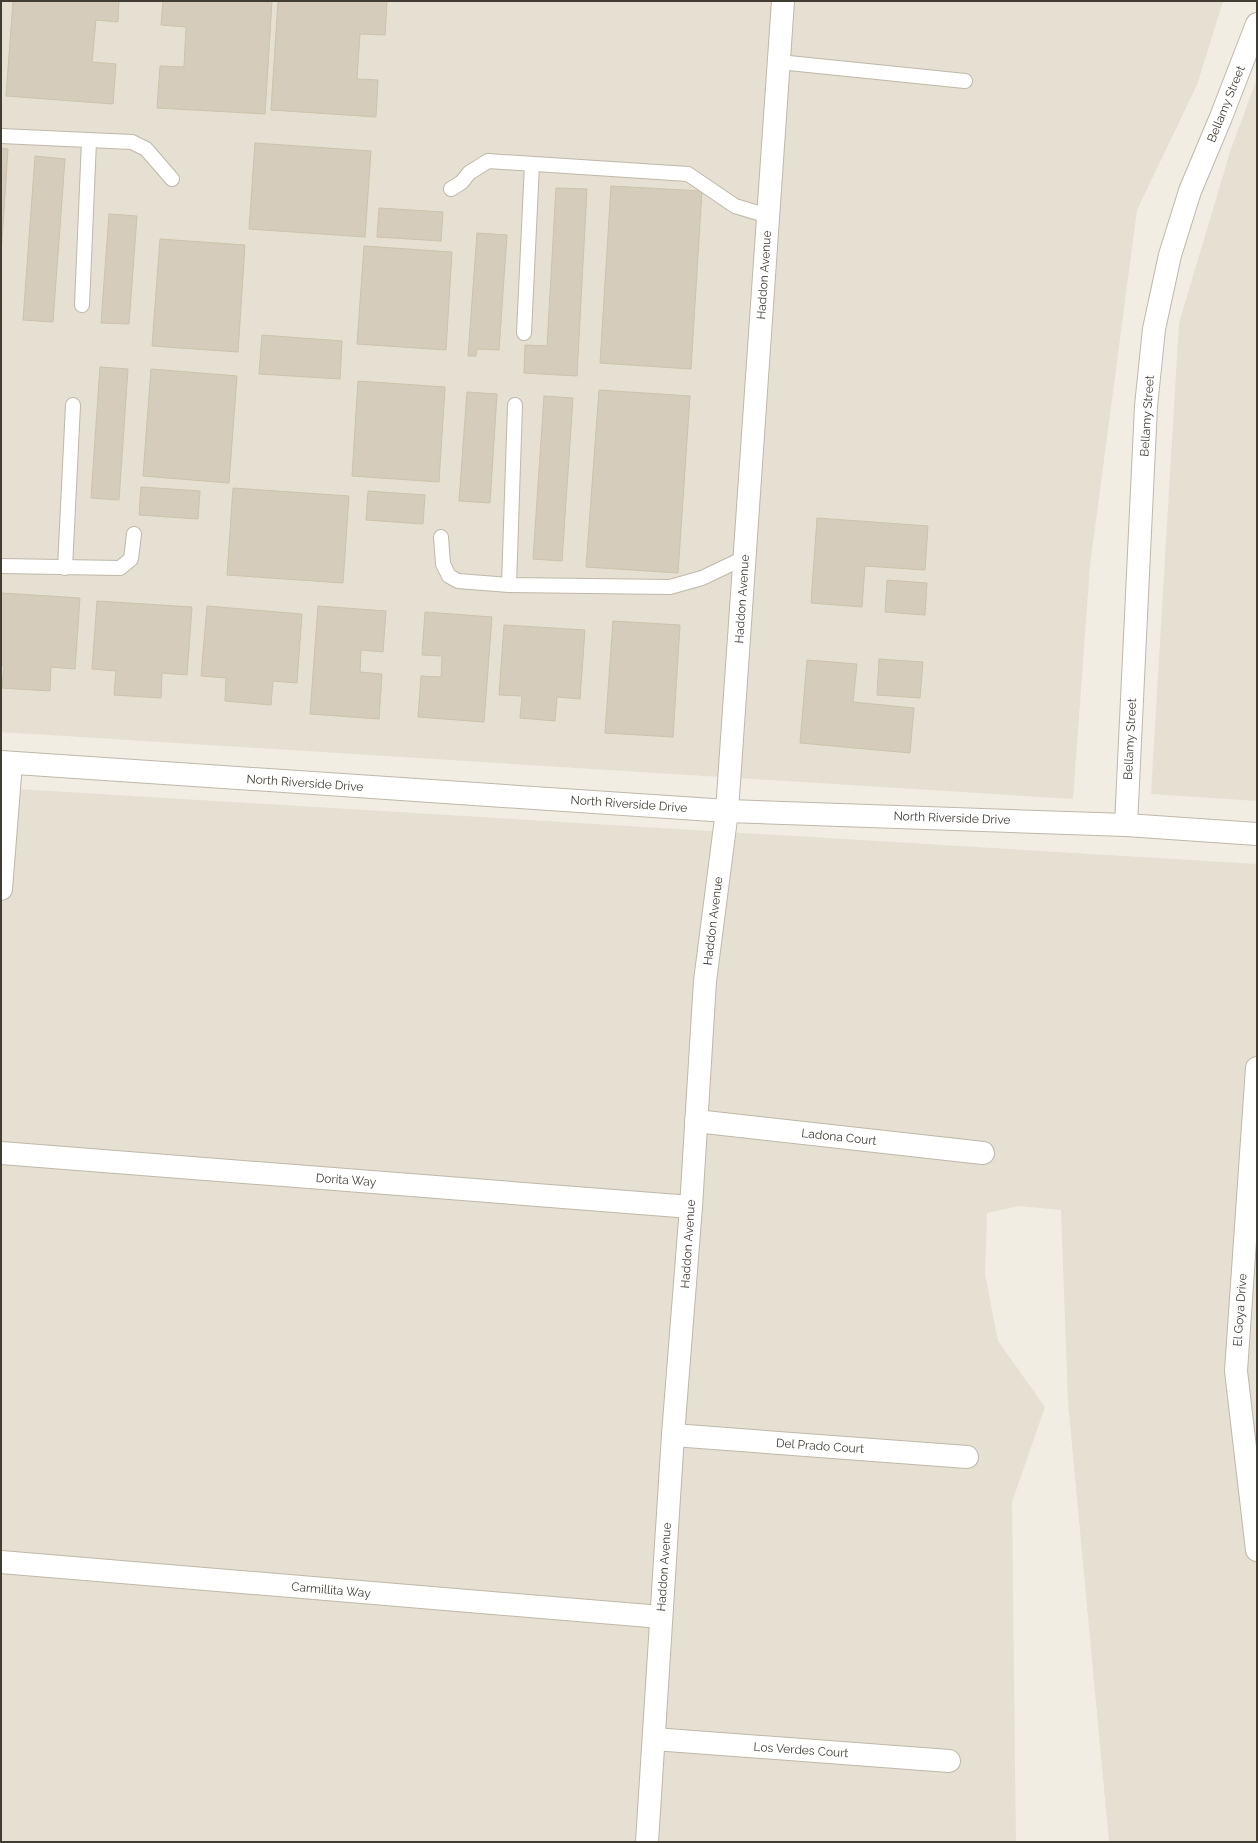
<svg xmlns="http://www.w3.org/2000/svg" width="1258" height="1843" font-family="Raleway,sans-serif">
  <rect width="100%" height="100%" fill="#f1ede3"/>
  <g fill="#e5e0d1">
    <path d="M1,1H1223L1197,85L1137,210L1090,566L1073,799L1,732Z"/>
    <path d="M1257,79V801L1151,794L1179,323L1231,149Z"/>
    <path d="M1,788L1257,864V1842H1109L1068,1402L1061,1210L1019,1206L987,1213L985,1274L998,1341L1045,1407L1012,1502L1016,1842H1Z"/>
  </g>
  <g fill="#d5ccbb" stroke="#cdc2ac">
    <path d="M13,1H119L118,22L96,20L92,62L116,64L113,104L6,96Z"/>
    <path d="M163,1H272L265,114L157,108L160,66L184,67L186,27L161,25Z"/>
    <path d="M278,1H387L385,35L360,34L357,79L378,80L376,117L271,110Z"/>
    <path d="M255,143L371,151L365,237L249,229Z"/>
    <path d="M1,148L8,149L1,256Z"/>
    <path d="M35,156L65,159L53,322L23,320Z"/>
    <path d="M611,186L702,191L691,369L600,363Z"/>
    <path d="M556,188L587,189L577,376L524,373L525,345L547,346Z"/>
    <path d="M379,208L443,212L441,241L377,237Z"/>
    <path d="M109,214L137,216L129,324L101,323Z"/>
    <path d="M477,233L507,235L499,350L477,349L476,356H468Z"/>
    <path d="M160,239L245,245L238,352L152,346Z"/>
    <path d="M364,246L452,252L446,350L357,344Z"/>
    <path d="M262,335L342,341L340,379L259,374Z"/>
    <path d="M100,367L128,369L119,500L91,498Z"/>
    <path d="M151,369L237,376L229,483L143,476Z"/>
    <path d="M358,381L445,387L439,482L352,476Z"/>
    <path d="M599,390L690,396L678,573L586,567Z"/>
    <path d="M467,392L497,394L490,503L459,501Z"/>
    <path d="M544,396L573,398L562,561L533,559Z"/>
    <path d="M141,487L200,491L198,519L139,515Z"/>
    <path d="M233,488L349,496L343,583L227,575Z"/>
    <path d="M368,491L425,495L423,524L366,520Z"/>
    <path d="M817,518L928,526L925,570L865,566L862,607L811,603Z"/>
    <path d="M887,580L927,583L925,615L885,612Z"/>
    <path d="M1,593L80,598L75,669L51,667L50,691L2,688L4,665H1Z"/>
    <path d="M97,601L192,607L187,675L162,673L161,698L114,695L116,671L92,669Z"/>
    <path d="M207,606L302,614L297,683L273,681L271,705L225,701L226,678L201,676Z"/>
    <path d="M318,606L386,611L383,652L361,650L360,672L382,674L379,719L310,714Z"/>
    <path d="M425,612L492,617L484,722L418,717L421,676L441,677L442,656L422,655Z"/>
    <path d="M613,621L680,625L673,737L605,733Z"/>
    <path d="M504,625L585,630L580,699L557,697L555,721L520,718L522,696L499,695Z"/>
    <path d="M879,659L923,662L920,698L877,695Z"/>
    <path d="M807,660L857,664L853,702L914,708L910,753L800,743Z"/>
  </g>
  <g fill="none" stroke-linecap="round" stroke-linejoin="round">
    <g stroke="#bfb8a9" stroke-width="16">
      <g id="service">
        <path d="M779,62L965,81"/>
        <path d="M1,136L132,142L146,149L172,179"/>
        <path d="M451,189L462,182L469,173L488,161L688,174L735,206L768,216"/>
        <path d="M82,305L89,141"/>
        <path d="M524,333L532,164"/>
        <path d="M441,537L443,564L449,576L458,581L509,585L670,587L702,578L744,558"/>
        <path d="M1,566L120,568L131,559L134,534"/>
        <path d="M65,568L73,405"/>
        <path d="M509,585L515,405"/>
      </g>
    </g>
    <g stroke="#bfb8a9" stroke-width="24">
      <g id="minor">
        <path d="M1126,825L1146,406L1154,329L1170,255L1190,191L1221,117L1257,24"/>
        <path d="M1,889L11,763"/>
        <path d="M1257,1068L1236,1371L1257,1550"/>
        <path d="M696,1121L983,1153"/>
        <path d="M1,1153L691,1207"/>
        <path d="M673,1435L967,1457"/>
        <path d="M1,1562L661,1617"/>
        <path d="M654,1739L949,1761"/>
        <path d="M647,1842L673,1435L691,1207L705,981L727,811L783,1"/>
      </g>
    </g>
    <g stroke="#bfb8a9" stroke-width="24">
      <path id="tertiary" d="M1,762L727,811L1126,825L1257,834"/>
    </g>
    <use href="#service" stroke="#fff" stroke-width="14"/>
    <use href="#minor" stroke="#fff" stroke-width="22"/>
    <use href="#tertiary" stroke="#fff" stroke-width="22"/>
  </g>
  <g text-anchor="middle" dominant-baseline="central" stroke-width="3" stroke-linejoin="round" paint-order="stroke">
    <g font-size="12" fill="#423d33" stroke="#fff">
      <text transform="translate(1226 104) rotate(-68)">Bellamy Street</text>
      <text transform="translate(764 275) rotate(-86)">Haddon Avenue</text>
      <text transform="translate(1147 416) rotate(-86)">Bellamy Street</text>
      <text transform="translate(742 599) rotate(-86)">Haddon Avenue</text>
      <text transform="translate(1130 739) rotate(-87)">Bellamy Street</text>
      <text transform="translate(305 783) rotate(4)">North Riverside Drive</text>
      <text transform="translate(629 804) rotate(4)">North Riverside Drive</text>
      <text transform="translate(952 818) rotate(2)">North Riverside Drive</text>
      <text transform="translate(713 921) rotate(-83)">Haddon Avenue</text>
      <text transform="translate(839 1137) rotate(6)">Ladona Court</text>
      <text transform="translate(346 1180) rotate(4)">Dorita Way</text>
      <text transform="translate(688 1244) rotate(-86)">Haddon Avenue</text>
      <text transform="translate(1240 1310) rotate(-86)">El Goya Drive</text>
      <text transform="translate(820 1446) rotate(4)">Del Prado Court</text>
      <text transform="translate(664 1567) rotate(-86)">Haddon Avenue</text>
      <text transform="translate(331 1590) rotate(5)">Carmillita Way</text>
      <text transform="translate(801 1750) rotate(4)">Los Verdes Court</text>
    </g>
  </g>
  <rect width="1258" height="1843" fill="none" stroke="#423d33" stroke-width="4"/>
</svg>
